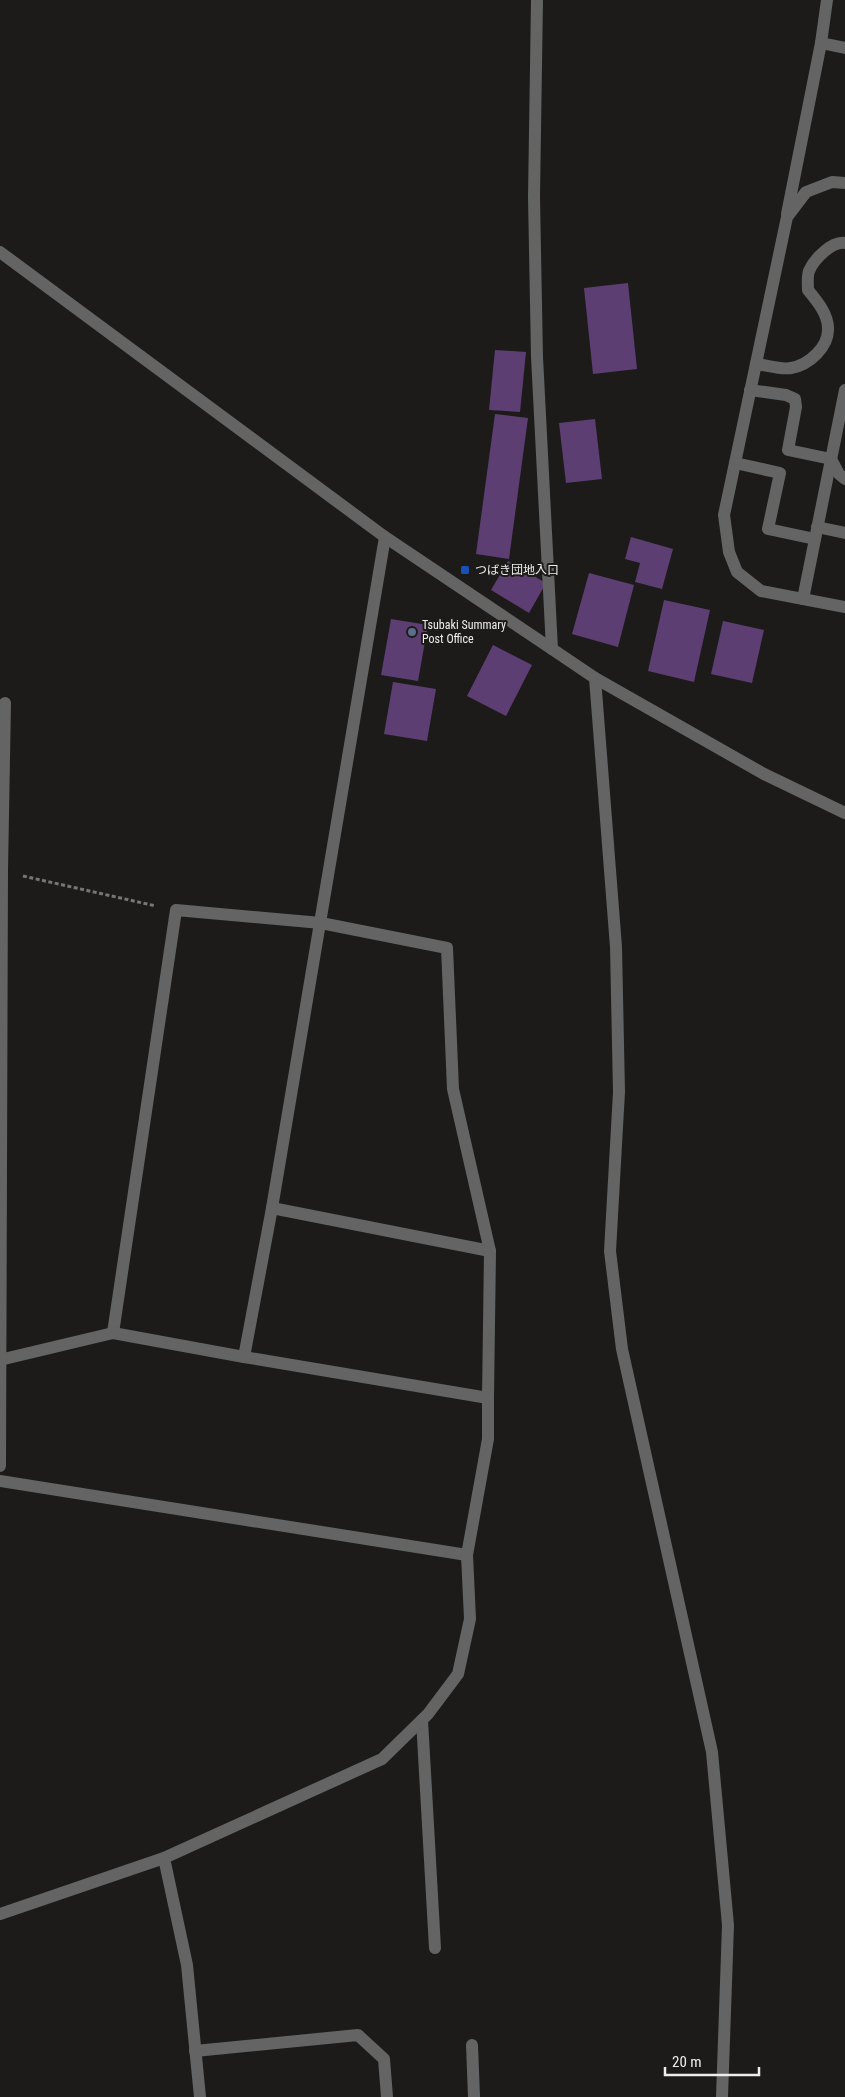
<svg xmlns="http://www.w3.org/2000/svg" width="845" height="2097" font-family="'Roboto Condensed','Noto Sans JP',sans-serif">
  <rect width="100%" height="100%" fill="#1d1b19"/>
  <g fill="#5c3e72">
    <path d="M628,283L637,369L593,374L584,288Z"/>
    <path d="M495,350L526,352L520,412L489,410Z"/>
    <path d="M495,414L528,418L509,559L476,554Z"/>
    <path d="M595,419L602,479L566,483L559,423Z"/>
    <path d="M631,537L673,549L662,589L635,582L640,563L625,559Z"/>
    <path d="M508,561L546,583L529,613L491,590Z"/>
    <path d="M589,573L634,585L618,647L572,634Z"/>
    <path d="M664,600L710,610L694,682L648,671Z"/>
    <path d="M391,619L428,625L418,681L381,675Z"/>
    <path d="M723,621L764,630L752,683L711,674Z"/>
    <path d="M493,645L532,665L506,716L467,696Z"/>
    <path d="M393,682L436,689L427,741L384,734Z"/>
  </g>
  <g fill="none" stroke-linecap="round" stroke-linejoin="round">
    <path stroke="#787675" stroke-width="3" stroke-dasharray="4 2.5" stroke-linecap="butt" d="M23,876L156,906"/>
    <g stroke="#636463" stroke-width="12">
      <path d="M537,0L534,197L537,357L552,649"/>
      <path d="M821,43L845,48"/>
      <path d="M845,183L832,182L806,192L787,217L724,515L729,552L737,572L761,591L845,607"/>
      <path d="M787,214L821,43L827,0"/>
      <path d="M0,252L385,537L552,649L595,678L764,774L845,813"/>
      <path d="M756,364C766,365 781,370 791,368C809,365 829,347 828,328C828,314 817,301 808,290C808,285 807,276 809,271C814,259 832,241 845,243"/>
      <path d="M750,390L786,395L795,399L796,407L788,450L831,459L839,474L845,479"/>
      <path d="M735,463L780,473L768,529L815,539"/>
      <path d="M817,527L845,533"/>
      <path d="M385,537L272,1208L490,1251"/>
      <path d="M803,599L845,390"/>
      <path d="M595,678L616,947L619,1092L610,1251L622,1349L712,1752L728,1925L722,2097"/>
      <path d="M176,910L321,923L447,948L453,1089L490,1251L488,1398L244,1357L113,1333Z"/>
      <path d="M244,1357L272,1208"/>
      <path d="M0,1360L113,1333"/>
      <path d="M0,1466L2,871L5,703"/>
      <path d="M0,1481L467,1555L488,1439V1398"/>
      <path d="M422,1720L435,1948"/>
      <path d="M164,1858L187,1965L200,2097"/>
      <path d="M0,1914L164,1858L382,1759L428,1714L458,1674L470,1619L467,1555"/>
      <path d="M472,2045L474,2097"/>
      <path d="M195,2051L358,2035L384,2059L387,2097"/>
    </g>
  </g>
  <rect fill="#1a4fb4" stroke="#1d1b19" stroke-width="2" x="460" y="565" width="10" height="10" rx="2.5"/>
  <circle fill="#5c6f8a" stroke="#1d1b19" stroke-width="2" cx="412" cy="632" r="5"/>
  <g text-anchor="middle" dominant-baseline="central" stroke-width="4" stroke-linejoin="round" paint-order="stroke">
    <g font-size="12" fill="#eeedec" stroke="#1d1b19" text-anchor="start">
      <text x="475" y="570">つばき団地入口</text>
      <text x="422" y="625">Tsubaki Summary<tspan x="422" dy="14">Post Office</tspan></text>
    </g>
  </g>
  <path d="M665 2067v8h94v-8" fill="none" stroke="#eeedec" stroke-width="2.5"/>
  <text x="672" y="2067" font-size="15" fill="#eeedec" stroke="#1d1b19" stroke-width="4" paint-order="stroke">20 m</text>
</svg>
